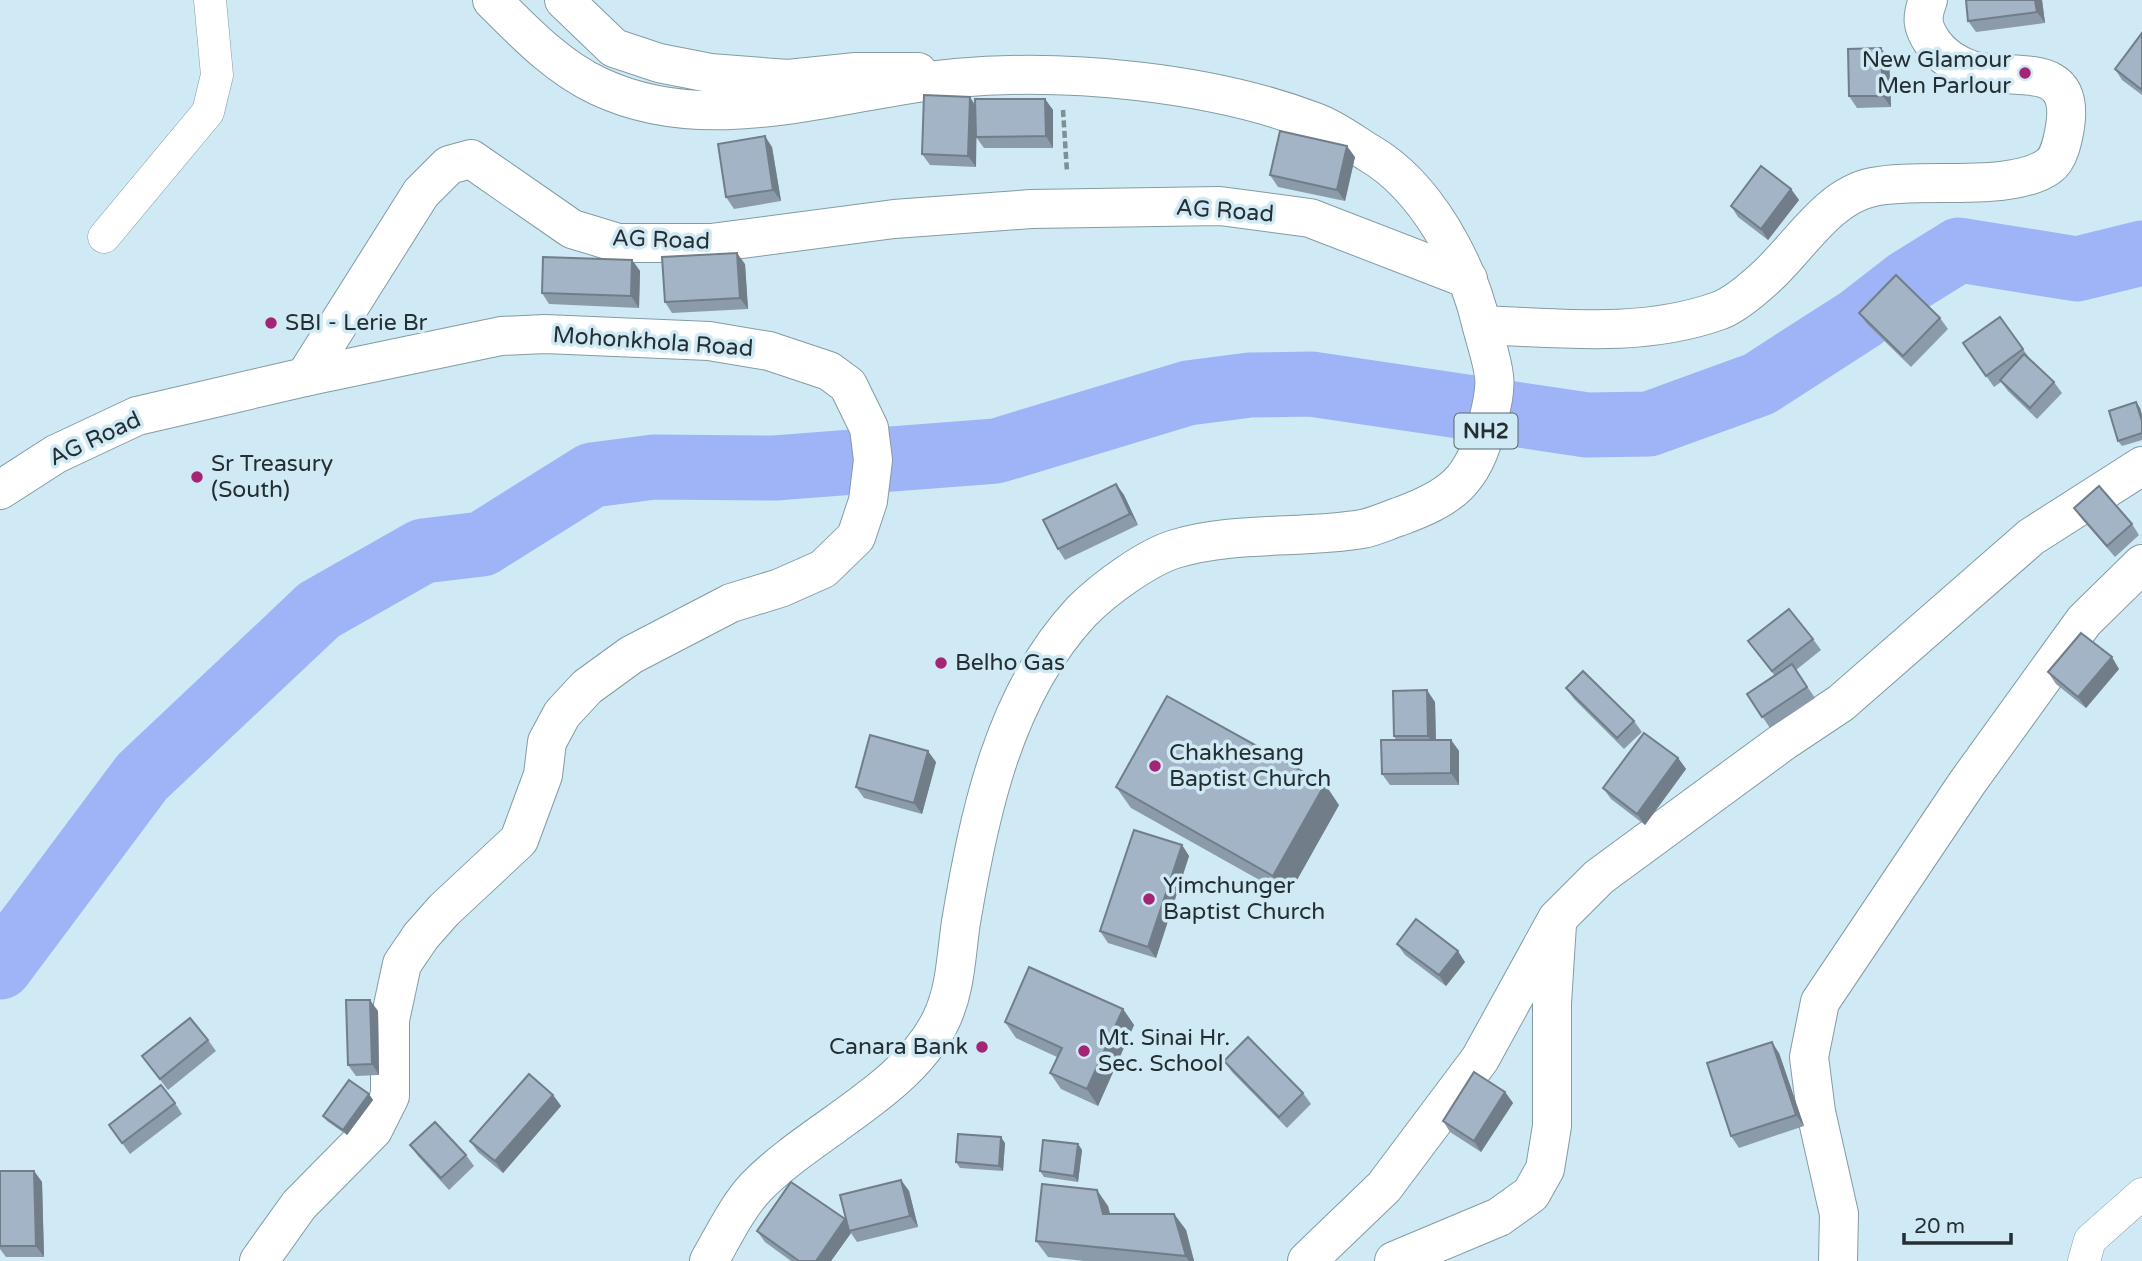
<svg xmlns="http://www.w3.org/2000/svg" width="2142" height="1261" font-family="'Varela Round',sans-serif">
  <rect width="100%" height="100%" fill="#cfeaf4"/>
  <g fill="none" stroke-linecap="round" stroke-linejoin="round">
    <path stroke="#9fb4f7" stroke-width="65" d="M0,967L142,777L319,610L423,551L482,544L592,475L654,467L775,468L996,451L1188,393L1250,385L1311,384L1587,425L1649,424L1759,384L1860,319L1909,281L1959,250L2077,269L2142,253"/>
    <g stroke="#829ca5" stroke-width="33">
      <g id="street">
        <path d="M104,237L208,112L217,75L210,0"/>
        <path d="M2084,1261L2090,1240L2142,1194"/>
      </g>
    </g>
    <g stroke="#829ca5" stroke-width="40">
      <g id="secondary">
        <path d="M564,0L614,48L659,63L710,73L788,79L856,72H918"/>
        <path d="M1482,325C1560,328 1642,338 1718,311C1733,306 1753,289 1765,278C1798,249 1827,196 1873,187C1919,177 2013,193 2049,166C2059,159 2063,139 2065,127C2076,57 2011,82 1971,70C1957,65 1942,56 1933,43C1922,27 1921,18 1928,0"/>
        <path d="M0,490L56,454L137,416L305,377L421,193L449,165L471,159L572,229L618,243H711L894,219L1031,209L1220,206L1310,218L1468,279"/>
        <path d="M259,1261L299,1205L373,1130L390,1096V1020L402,964L421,936L444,910L519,840L543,775L547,742L562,714L587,687L631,655L731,603L780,588L823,569L856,537L868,501L873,460L869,428L848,385L829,371L769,351L709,341L545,334L501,336L305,377"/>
        <path d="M1307,1261L1384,1187L1480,1059L1557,919L1599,877L1784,741L1841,703L2031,537L2142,466"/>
        <path d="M1394,1261L1499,1217L1531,1194L1545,1169L1552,1126V1003L1557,924"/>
        <path d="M1838,1261L1839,1214L1816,1112L1809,1057L1820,1002L1967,783L2084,621L2142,564"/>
      </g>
    </g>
    <g stroke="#829ca5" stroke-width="40">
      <path id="highway" d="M492,0C524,32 557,67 598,86C712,140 839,89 956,78C1067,68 1211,82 1315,122C1334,129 1351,142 1369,153C1426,186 1468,264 1482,327C1486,343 1492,359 1494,376C1496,391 1491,409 1487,425C1474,481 1451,498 1398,517C1386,521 1374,527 1362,529C1304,539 1233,531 1175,549C1146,558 1104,589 1082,611C1004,694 979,814 961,922C956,955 956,989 941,1020C907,1091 810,1131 756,1187C737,1207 723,1237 709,1261"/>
    </g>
    <path stroke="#7d8f97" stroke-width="4.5" stroke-dasharray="7 3.5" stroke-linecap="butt" d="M1063,110L1067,172"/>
    <use href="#street" stroke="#fff" stroke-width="32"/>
    <use href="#secondary" stroke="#fff" stroke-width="38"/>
    <use href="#highway" stroke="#fff" stroke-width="38"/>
  </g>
  <g fill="#8b9ba9">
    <path d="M2042,0L2045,23L1976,32L1968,21Z"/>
    <path d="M2142,33V95L2122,80L2115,69Z"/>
    <path d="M1889,59L1891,107L1857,108L1849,96Z"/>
    <path d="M1045,99L1053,110V148H984L976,137V167L930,165L922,154L975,106Z"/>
    <path d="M772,147L781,201L734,209L726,197Z"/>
    <path d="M1355,157L1345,201L1278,187L1270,175Z"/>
    <path d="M1791,189L1799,200L1768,240L1738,217L1731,206Z"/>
    <path d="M632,260L640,271L639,308L549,304L542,293Z"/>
    <path d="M745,264L748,309L672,313L665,302Z"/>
    <path d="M1859,313L1940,318L1948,329L1911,367L1867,324Z"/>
    <path d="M2000,317L2030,359L2054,382L2062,393L2037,419L2008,391L2001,382L1994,387L1963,343Z"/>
    <path d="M2136,402L2140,408L2142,415V440L2122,446L2118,441Z"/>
    <path d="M1116,484L1124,495L1138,525L1065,560L1058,549Z"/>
    <path d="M2074,508L2132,524L2139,535L2115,557L2082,519Z"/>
    <path d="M1813,639L1821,650L1796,670L1815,698L1770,728L1747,694L1775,676L1748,641Z"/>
    <path d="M2119,669L2086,708L2056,684L2048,672Z"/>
    <path d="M1566,688L1634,721L1642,732L1624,749L1574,699Z"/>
    <path d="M1435,702L1436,740H1451L1459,751V785H1390L1382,774L1396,740L1394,736Z"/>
    <path d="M1678,758L1686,769L1645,825L1611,799L1603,788Z"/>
    <path d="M936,762L922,814L864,798L856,787Z"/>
    <path d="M1116,787L1339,805L1288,896L1131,808Z"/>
    <path d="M1182,845L1189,856L1156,958L1108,943L1100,931Z"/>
    <path d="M1397,944L1465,962L1446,986L1405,955Z"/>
    <path d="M1123,1009L1134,1025L1098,1106L1061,1089L1050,1073L1057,1057L1016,1038L1005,1022Z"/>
    <path d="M378,1011L379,1075L356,1076L348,1065Z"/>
    <path d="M208,1040L216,1051L168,1090L142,1056Z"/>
    <path d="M1779,1053L1804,1126L1739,1148L1731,1136Z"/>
    <path d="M1224,1061L1303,1093L1311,1104L1287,1128L1232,1072Z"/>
    <path d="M1505,1092L1513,1103L1481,1152L1450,1132L1443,1121Z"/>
    <path d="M369,1094L373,1100L347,1135L327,1121L323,1116Z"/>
    <path d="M553,1095L561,1106L503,1173L478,1152L470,1141Z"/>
    <path d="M175,1103L182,1114L130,1154L109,1125Z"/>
    <path d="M1005,1143L1003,1171L960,1168L956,1162Z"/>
    <path d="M1078,1144L1082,1150L1078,1182L1044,1177L1040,1171Z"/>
    <path d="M410,1145L466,1155L474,1166L449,1190L418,1156Z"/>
    <path d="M34,1171L42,1182L44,1257H6L0,1249V1246Z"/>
    <path d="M901,1180L909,1191L918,1227L857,1242L851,1233L831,1261H791L765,1242L757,1231L847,1222Z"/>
    <path d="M1108,1206L1110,1214H1174L1186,1230L1194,1261H1084L1048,1257L1036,1241Z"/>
  </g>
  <g fill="#717e8a">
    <path d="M2035,0H2042L2045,23L2037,12Z"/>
    <path d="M1881,48L1889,59L1891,107L1883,96Z"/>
    <path d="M970,97L977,108L976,167L968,156Z"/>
    <path d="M1045,99L1053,110V148L1046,136Z"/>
    <path d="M765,136L772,147L781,201L773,190Z"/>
    <path d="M1347,146L1355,157L1345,201L1337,190Z"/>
    <path d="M1791,189L1799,200L1768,240L1761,229Z"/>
    <path d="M737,253L745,264L748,309L740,298Z"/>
    <path d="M632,260L640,271L639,308L631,296Z"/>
    <path d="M2136,402L2140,408L2142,415V421Z"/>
    <path d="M1116,484L1124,495L1138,525L1130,514Z"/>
    <path d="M2112,657L2119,669L2086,708L2078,697Z"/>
    <path d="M1427,690L1435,702L1436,747L1428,736Z"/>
    <path d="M1451,740L1459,751V785L1451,773Z"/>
    <path d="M928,751L936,762L922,814L914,803Z"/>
    <path d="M1678,758L1686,769L1645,825L1637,814Z"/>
    <path d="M1325,784L1339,805L1288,896L1273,876Z"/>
    <path d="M1182,845L1189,856L1156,958L1148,947Z"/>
    <path d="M1458,951L1465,962L1446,986L1439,975Z"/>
    <path d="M370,1000L378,1011L379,1075L372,1064Z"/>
    <path d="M1123,1009L1134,1025L1098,1106L1087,1089Z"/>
    <path d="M1772,1042L1779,1053L1804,1126L1796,1115Z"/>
    <path d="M1505,1092L1513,1103L1481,1152L1474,1141Z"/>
    <path d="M369,1094L373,1100L347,1135L343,1130Z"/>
    <path d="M553,1095L561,1106L503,1173L495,1161Z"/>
    <path d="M1001,1137L1005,1143L1003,1171L999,1166Z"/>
    <path d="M1078,1144L1082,1150L1078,1182L1074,1176Z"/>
    <path d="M34,1171L42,1182L44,1257L36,1246Z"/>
    <path d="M901,1180L909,1191L918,1227L910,1216Z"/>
    <path d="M1097,1190L1108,1206L1114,1230L1103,1214Z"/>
    <path d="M1174,1214L1186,1230L1194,1261H1189L1186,1256Z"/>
    <path d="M845,1219L852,1230L849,1231L851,1233L831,1261H816Z"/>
  </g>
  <g fill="#a2b4c5" stroke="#717e8a" stroke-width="2">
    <path d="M1966,0H2035L2037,12L1968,21Z"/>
    <path d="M2142,33V90L2115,69Z"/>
    <path d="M1881,48L1883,96H1849L1848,49Z"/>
    <path d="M924,95L970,97L968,156L922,154Z"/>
    <path d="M975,99H1045L1046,136L976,137Z"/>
    <path d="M1280,131L1347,146L1337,190L1270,175Z"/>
    <path d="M765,136L773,190L726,197L718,144Z"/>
    <path d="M1761,166L1791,189L1761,229L1731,206Z"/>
    <path d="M737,253L740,298L665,302L662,257Z"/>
    <path d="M543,257L632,260L631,296L542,293Z"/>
    <path d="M1896,275L1940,318L1903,356L1859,313Z"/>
    <path d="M2000,317L2023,349L1986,376L1963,343Z"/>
    <path d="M2024,354L2054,382L2030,408L2000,380Z"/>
    <path d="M2136,402L2142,421V433L2118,441L2109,411Z"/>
    <path d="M1116,484L1130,514L1058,549L1043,520Z"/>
    <path d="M2099,486L2132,524L2107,546L2074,508Z"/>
    <path d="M1789,609L1813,639L1772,671L1748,641Z"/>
    <path d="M2081,633L2112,657L2078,697L2048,672Z"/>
    <path d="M1792,664L1807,687L1762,717L1747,694Z"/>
    <path d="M1583,671L1634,721L1617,738L1566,688Z"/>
    <path d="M1427,690L1428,736H1394L1393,691Z"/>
    <path d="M1167,696L1325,784L1273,876L1116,787Z"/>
    <path d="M1644,733L1678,758L1637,814L1603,788Z"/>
    <path d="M870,735L928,751L914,803L856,787Z"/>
    <path d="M1381,740H1451V773L1382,774Z"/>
    <path d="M1134,830L1182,845L1148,947L1100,931Z"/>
    <path d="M1416,919L1458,951L1439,975L1397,944Z"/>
    <path d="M1029,967L1123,1009L1087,1089L1050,1073L1062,1048L1005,1022Z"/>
    <path d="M346,1000H370L372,1064L348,1065Z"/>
    <path d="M190,1018L208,1040L160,1079L142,1056Z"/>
    <path d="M1248,1037L1303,1093L1279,1117L1224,1061Z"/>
    <path d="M1772,1042L1796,1115L1731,1136L1707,1063Z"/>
    <path d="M1474,1072L1505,1092L1474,1141L1443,1121Z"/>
    <path d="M529,1074L553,1095L495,1161L470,1141Z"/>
    <path d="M349,1080L369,1094L343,1130L323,1116Z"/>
    <path d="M161,1085L175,1103L122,1143L109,1125Z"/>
    <path d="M435,1122L466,1155L441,1178L410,1145Z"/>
    <path d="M958,1134L1001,1137L999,1166L956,1162Z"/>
    <path d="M1043,1140L1078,1144L1074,1176L1040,1171Z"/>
    <path d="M0,1171H34L36,1246H0Z"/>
    <path d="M901,1180L910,1216L849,1231L840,1195Z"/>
    <path d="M791,1182L845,1219L816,1261H799L757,1231Z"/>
    <path d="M1042,1184L1097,1190L1103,1214H1174L1186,1256L1036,1241Z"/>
  </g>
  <g fill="#a42576" stroke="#cfeaf4" stroke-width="2.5">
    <circle cx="2025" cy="73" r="7"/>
    <circle cx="271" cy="323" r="7"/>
    <circle cx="197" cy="477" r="7"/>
    <circle cx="941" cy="663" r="7"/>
    <circle cx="1155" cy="766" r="7"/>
    <circle cx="1149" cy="899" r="7"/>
    <circle cx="982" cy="1047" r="7"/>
    <circle cx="1084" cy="1051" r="7"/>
  </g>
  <g text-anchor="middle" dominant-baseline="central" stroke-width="7" stroke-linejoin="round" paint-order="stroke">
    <rect fill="#cfeaf4" stroke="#58676d" stroke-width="2" x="1454.5" y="413.5" width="63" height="35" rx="5"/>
    <g font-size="21" font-weight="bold" fill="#252f33">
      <text x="1486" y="431">NH2</text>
    </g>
    <g font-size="23" fill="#252f33" stroke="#cfeaf4" text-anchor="start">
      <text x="2011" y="60" text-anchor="end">New Glamour<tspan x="2011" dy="26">Men Parlour</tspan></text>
      <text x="285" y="323">SBI - Lerie Br</text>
      <text x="211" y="464">Sr Treasury<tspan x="211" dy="26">(South)</tspan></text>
      <text x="955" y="663">Belho Gas</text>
      <text x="1169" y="753">Chakhesang<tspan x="1169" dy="26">Baptist Church</tspan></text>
      <text x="1163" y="886">Yimchunger<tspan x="1163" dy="26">Baptist Church</tspan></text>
      <text x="1098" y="1038">Mt. Sinai Hr.<tspan x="1098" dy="26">Sec. School</tspan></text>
      <text x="968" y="1047" text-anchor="end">Canara Bank</text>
    </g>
    <g font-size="23" fill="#252f33" stroke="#cfeaf4">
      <text transform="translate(1225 211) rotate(4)">AG Road</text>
      <text transform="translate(661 240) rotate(2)">AG Road</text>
      <text transform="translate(653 342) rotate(4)">Mohonkhola Road</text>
      <text transform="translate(95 439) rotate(-25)">AG Road</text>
    </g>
  </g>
  <path d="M1904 1233v10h107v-10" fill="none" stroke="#252f33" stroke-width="3.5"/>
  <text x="1914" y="1233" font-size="21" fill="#252f33" stroke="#cfeaf4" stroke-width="5" paint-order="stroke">20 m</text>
</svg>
